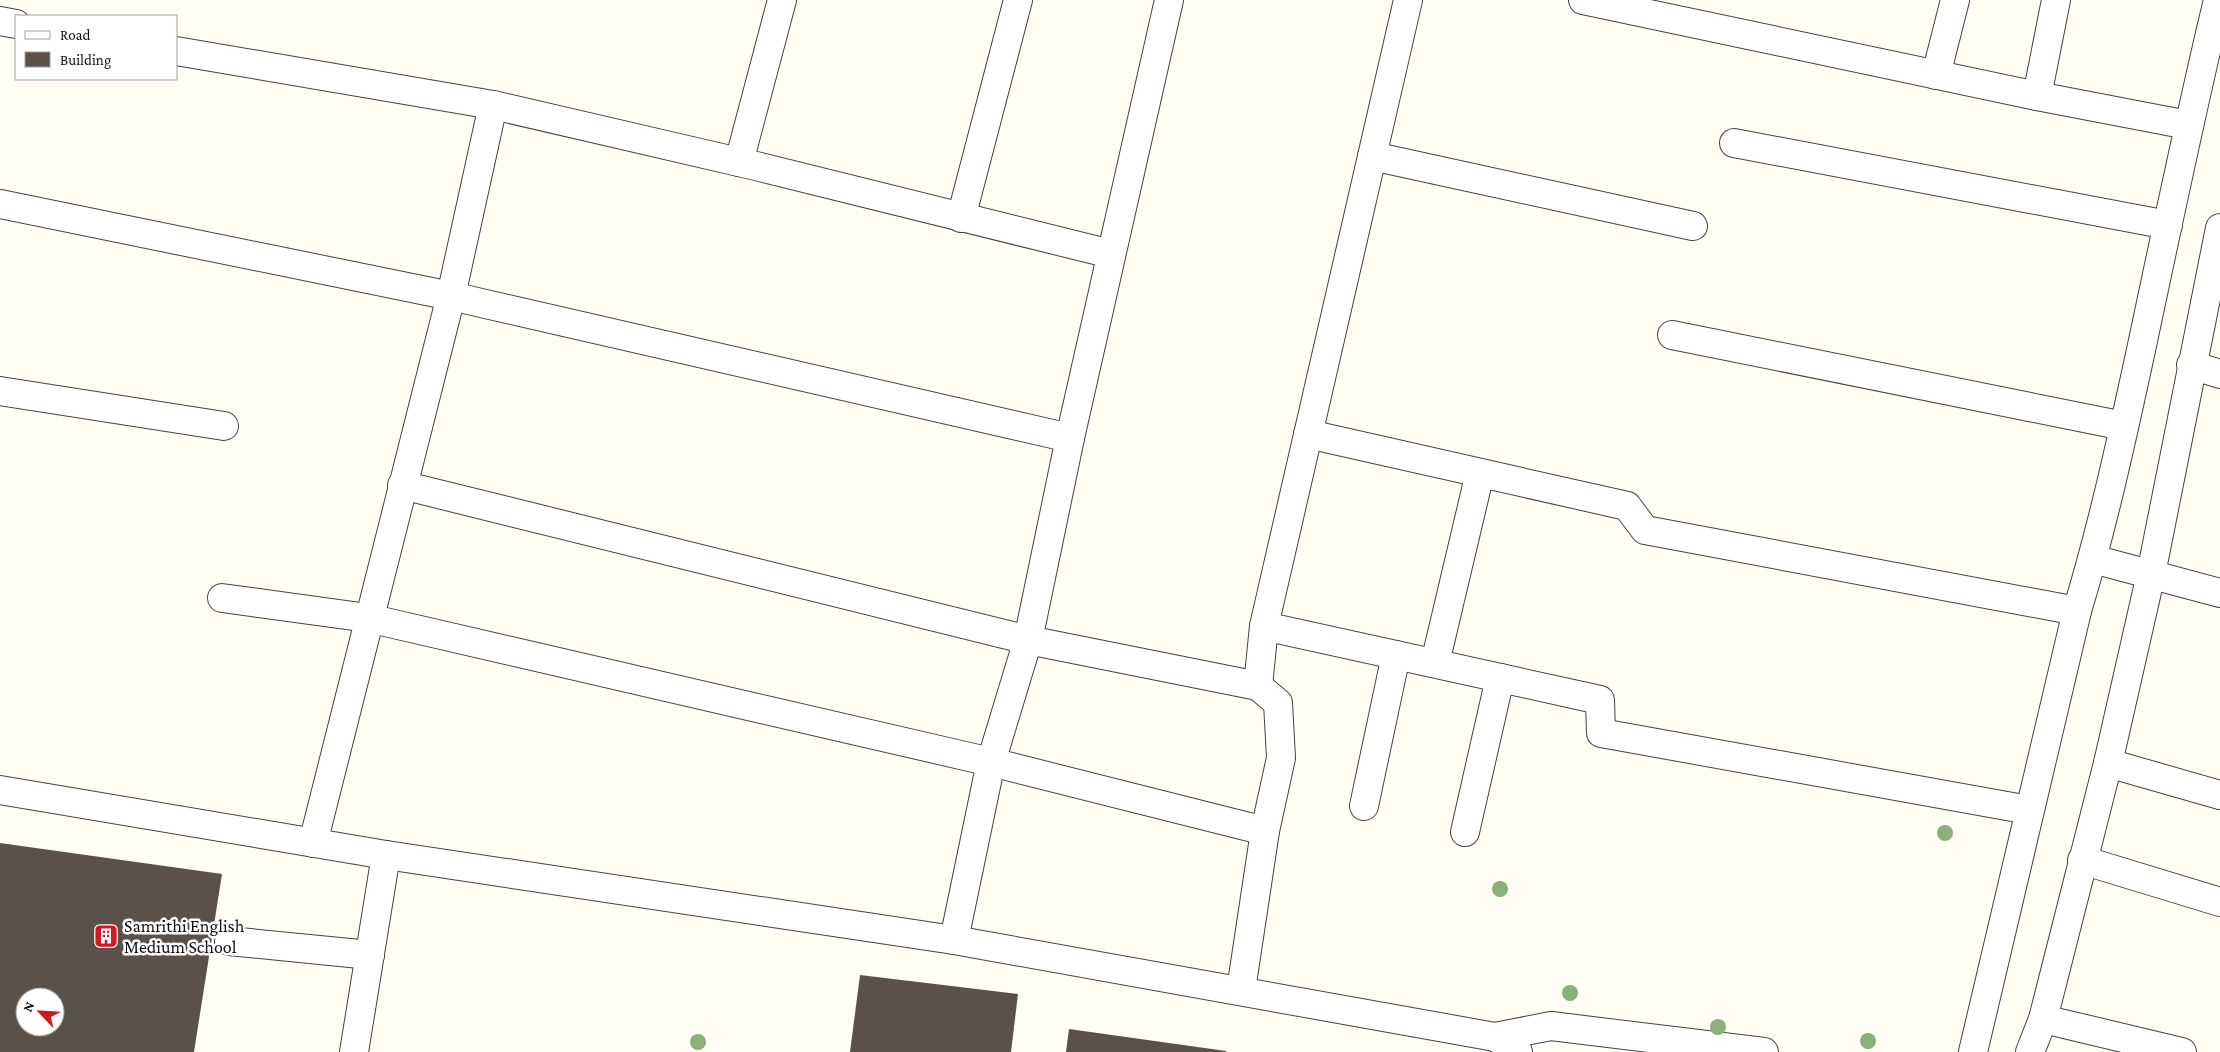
<svg xmlns="http://www.w3.org/2000/svg" width="2220" height="1052" font-family="'Crimson Pro',serif">
  <rect width="100%" height="100%" fill="#fffdf4"/>
  <g fill="#5b514b" fill-rule="evenodd">
    <path d="M0,843L222,874L194,1052H0ZM25,997H55V1027H25Z"/>
    <path d="M860,975L1018,994L1011,1052H850Z"/>
    <path d="M1069,1029L1226,1051V1052H1066Z"/>
  </g>
  <g fill="none" stroke-linecap="round" stroke-linejoin="round">
    <g stroke="#434343" stroke-width="30">
      <g id="minor">
        <path d="M1583,0L2037,96L2188,125"/>
        <path d="M0,21L16,24"/>
        <path d="M176,51L493,105L756,166L1111,254"/>
        <path d="M1936,75L1955,0"/>
        <path d="M2037,96L2056,0"/>
        <path d="M1734,143L2168,225"/>
        <path d="M1372,156L1693,226"/>
        <path d="M739,162L782,0"/>
        <path d="M0,204L451,296L1070,438"/>
        <path d="M961,218L1018,0"/>
        <path d="M1672,335L2124,426"/>
        <path d="M2191,365L2220,374"/>
        <path d="M0,391L224,426"/>
        <path d="M1308,434L1627,506L1645,530L2077,611"/>
        <path d="M402,485L1028,640L1258,686L1278,703L1281,758L1265,831L1241,990"/>
        <path d="M2093,559L2220,593"/>
        <path d="M222,598L368,618L991,762L1265,831"/>
        <path d="M1264,626L1600,700L1601,733L2029,810"/>
        <path d="M1435,663L1480,473"/>
        <path d="M1258,686L1264,626L1408,0"/>
        <path d="M2108,763L2220,795"/>
        <path d="M1364,806L1396,655"/>
        <path d="M1465,832L1500,678"/>
        <path d="M313,843L451,296L493,105"/>
        <path d="M2082,860L2220,902"/>
        <path d="M954,940L991,762L1028,640L1070,438L1169,0"/>
        <path d="M229,941L370,955"/>
        <path d="M2043,1019L2182,1052"/>
        <path d="M354,1052L386,855"/>
      </g>
    </g>
    <g stroke="#434343" stroke-width="30">
      <g id="tertiary">
        <path d="M0,790L386,855L954,940L1495,1037L1518,1052"/>
        <path d="M1495,1037L1551,1026L1764,1052"/>
        <path d="M1973,1052L2077,611C2103,525 2122,438 2141,350C2166,233 2190,116 2218,0"/>
        <path d="M2030,1052L2043,1019L2108,763L2151,574L2220,228"/>
      </g>
    </g>
    <use href="#minor" stroke="#fff" stroke-width="28"/>
    <use href="#tertiary" stroke="#fff" stroke-width="28"/>
  </g>
  <g fill="#8ab07b">
    <circle cx="1945" cy="833" r="8"/>
    <circle cx="1500" cy="889" r="8"/>
    <circle cx="1570" cy="993" r="8"/>
    <circle cx="1718" cy="1027" r="8"/>
    <circle cx="1868" cy="1041" r="8"/>
    <circle cx="698" cy="1042" r="8"/>
  </g>
  <defs>
    <g id="building-square" transform="scale(1.25)"><rect x="-9" y="-9" width="18" height="18" rx="4" fill="#d11821" stroke="#fff"/><path d="M-4-6H4V6H1V3H-1V6H-4ZM-2.5-4.3h1.7v1.8h-1.7ZM.8-4.3h1.7v1.8H.8ZM-2.5-1h1.7V.8h-1.7ZM.8-1h1.7V.8H.8Z" fill="#fff"/></g>
  </defs>
  <g fill-rule="evenodd">
    <use href="#building-square" x="106" y="936"/>
  </g>
  <g text-anchor="middle" dominant-baseline="central" stroke-width="5" stroke-linejoin="round" paint-order="stroke">
    <g font-size="18" fill="#101010" stroke="#fff" text-anchor="start">
      <text x="124" y="926">Samrithi English<tspan x="124" dy="21">Medium School</tspan></text>
    </g>
  </g>
  <rect x="15" y="15" width="162" height="65" fill="#ffffff" stroke="#9f9f9f"/>
  <rect x="25" y="31" width="25" height="8" fill="#ffffff" stroke="#9f9f9f"/>
  <text x="60" y="40" font-size="15" fill="#101010">Road</text>
  <rect x="25" y="52" width="25" height="15" fill="#5b514b" stroke="#9f9f9f"/>
  <text x="60" y="65" font-size="15" fill="#101010">Building</text>
  <g transform="translate(40 1012) rotate(295)"><circle r="24" fill="#ffffff" stroke="#9f9f9f"/>
  <path d="M0-4L9 19L0 12L-9 19Z" fill="#d11821"/>
  <text y="-8" font-size="14" font-weight="bold" text-anchor="middle" fill="#101010">N</text>
  </g>
</svg>
